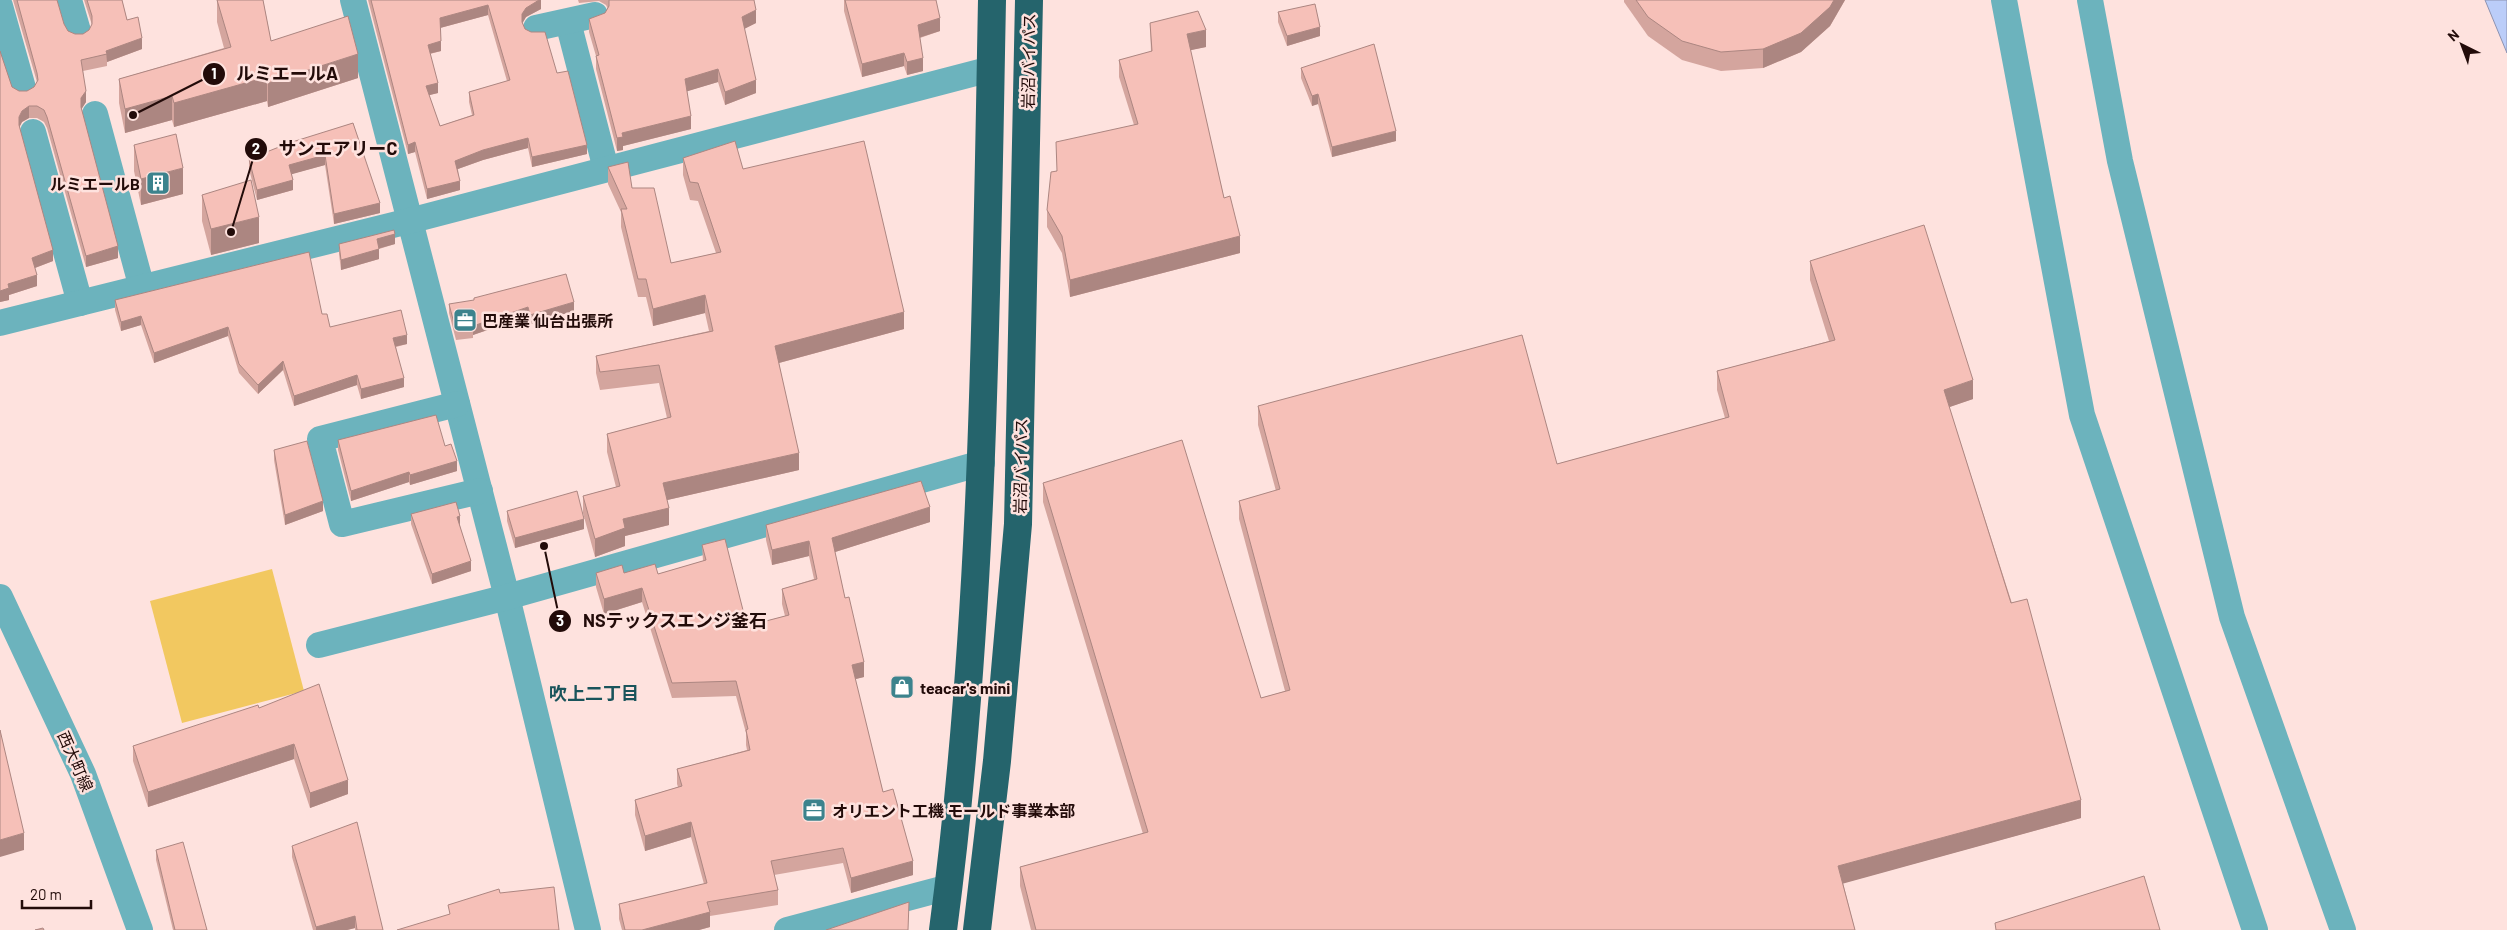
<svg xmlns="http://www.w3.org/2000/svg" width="2507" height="930" font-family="Barlow,'Noto Sans JP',sans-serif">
  <rect width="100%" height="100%" fill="#fee2de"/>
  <path fill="#f2c860" d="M272,569L304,691L182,723L150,601Z"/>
  <path fill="#bbcdf9" stroke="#8d93b1" d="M2485,0H2507V53Z"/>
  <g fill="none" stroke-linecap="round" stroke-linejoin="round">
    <g stroke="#6cb3bd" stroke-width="26">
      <path d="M69,0L78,31"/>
      <path d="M353,0L507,597L588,930"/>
      <path d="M2004,0L2082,415L2255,930"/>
      <path d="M2090,0L2120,161L2232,617L2343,930"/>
      <path d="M0,6L23,88"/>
      <path d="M568,22L606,169"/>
      <path d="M536,28L595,15"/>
      <path d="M95,114L142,288"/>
      <path d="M33,132L80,303"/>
      <path d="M0,323L409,221L991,69"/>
      <path d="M457,404L320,439L342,524L480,491"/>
      <path d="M0,597L83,774L140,930"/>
      <path d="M319,645L507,597L982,463"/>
      <path d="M787,930L949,887"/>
    </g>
    <g stroke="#25646c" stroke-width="28">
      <path d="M943,930C984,622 986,310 992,0"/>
      <path d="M977,930L997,761L1018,524L1029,0"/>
    </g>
  </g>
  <g fill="#d4a59e" fill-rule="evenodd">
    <path d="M13,0H57L64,24L68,31L75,34H83L89,30L92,25L84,0H122L127,20L142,49L107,62V66L83,71L86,102L81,109L118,258L86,267L47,128L44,122L37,118H29L22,122L19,127L53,261L35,268L37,286L9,295V300L0,302L12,87L19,91H27L34,87L37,82Z"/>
    <path d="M217,0H263L271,41L358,78L268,107L267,101L174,127L172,120L125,133L119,103V79L224,48L217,22Z"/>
    <path d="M368,0H541V9L526,17L522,23L525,29L557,73L587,154L532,167L528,148L483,160L458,169L460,190L427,199L415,152L408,154ZM488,15L507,81L469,92V102L472,115L440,126L429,95L438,93L430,54L441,51L440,28Z"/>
    <path d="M578,0H754L756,23L744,29L756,93L725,105L718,82L687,91L691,129L623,146V150L617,151L596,69V56L589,32V19L605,13L608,9L606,5L599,1L579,3Z"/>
    <path d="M844,0H936L940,31L920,38L923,71L907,75L904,66L862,77L844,11Z"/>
    <path d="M1624,0H1845L1830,26L1801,52L1763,68L1721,71L1682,60L1648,36L1624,2Z"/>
    <path d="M1278,12L1320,36L1287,46L1278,22Z"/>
    <path d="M1150,23L1206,47L1190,50L1224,198L1240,253L1070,297L1062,253L1047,227V210L1056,171L1134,125L1119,77V60L1151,52Z"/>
    <path d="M1301,68L1396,141L1332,157L1318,104L1312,106L1301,78Z"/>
    <path d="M353,123L380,213L334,224L325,165L291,174L293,190L257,200L249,169V159Z"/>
    <path d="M134,145L183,194L141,205L134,171Z"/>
    <path d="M683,158L743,169L904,329L779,363L799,470L667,500L669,525L625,536V546L595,557L583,513V496L616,487L607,452V434L667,418L659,383L600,390L596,373V356L709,331L705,313L653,326L646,297H638L621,227V212L608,184V167L632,188L671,263L716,253L698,201L690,200L683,175Z"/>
    <path d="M202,195L259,243L211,255L202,221Z"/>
    <path d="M339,244H395L379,249V259L341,270L339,254Z"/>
    <path d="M1810,261L1973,399L1949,407L2081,818L1843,883L1855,930H1031L1020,886V867L1143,834L1043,502V483L1261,698L1285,691L1239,519V501L1276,491L1258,425V406L1557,464L1725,418L1717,390V371L1829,341L1810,280Z"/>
    <path d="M115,300L322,314L330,327L407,344L396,347L404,387L361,399L357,385L294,406L283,370L258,394L239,373L228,336L154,363L141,325L121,331L115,310Z"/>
    <path d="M449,304L574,311L530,324L528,316L473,335V338L456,340L449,313Z"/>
    <path d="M338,440L445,446L457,471L410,485L409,482L351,501L338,450Z"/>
    <path d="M274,450L323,511L285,525L274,460Z"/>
    <path d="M507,511L584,529L515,548L507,521Z"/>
    <path d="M411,514L460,526L471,571L432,584L411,524Z"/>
    <path d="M930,522L835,552L845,598L864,677L855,679L883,792L913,875L851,893L843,863L774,875L778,890V905L710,916V927L699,930H622L619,919V904L704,884L691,837L645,851L635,815V800L678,787L677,784V769L747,750L746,745V733L736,696L672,698L642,602L604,614L596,587V573L658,574L703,561L702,545L747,626L785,616L782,604V589L814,579L809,556L772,565L766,540V525Z"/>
    <path d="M259,708L348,794L310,808L294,759L148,807L133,761V746Z"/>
    <path d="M292,846L383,930H355V928L347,930H313L292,857Z"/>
    <path d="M156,850L207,930H173L156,860Z"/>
  </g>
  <g fill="#ac8681">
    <path d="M539,0H541V9L526,17L522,24V14L526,8Z"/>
    <path d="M1834,0H1845L1830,26L1801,52L1763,68V49Z"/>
    <path d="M488,5V15L440,28V18Z"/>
    <path d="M756,10V23L742,30V17Z"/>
    <path d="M940,18V31L918,38V25Z"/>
    <path d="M1320,27V36L1287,46V36Z"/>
    <path d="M1206,30V47L1187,51V34Z"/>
    <path d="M142,38V49L107,62L106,51Z"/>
    <path d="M441,41V51L428,54V45Z"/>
    <path d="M904,53V66L862,77V64Z"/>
    <path d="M358,54V78L268,107V83Z"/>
    <path d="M923,58V71L907,75V62Z"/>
    <path d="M718,69V82L685,92V79Z"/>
    <path d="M267,77V101L174,127V103Z"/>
    <path d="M756,80V93L725,105V92Z"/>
    <path d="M438,83V93L426,96V86Z"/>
    <path d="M86,91V102L81,110V98Z"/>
    <path d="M1318,94V104L1312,106V96Z"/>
    <path d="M172,96V120L125,133V109Z"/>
    <path d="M29,106V118L22,122L19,128V117L22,111Z"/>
    <path d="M691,116V129L623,146V150L617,151V138L622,133Z"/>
    <path d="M1396,131V141L1332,157V147Z"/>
    <path d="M528,138V148L483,160L455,170V161L483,150Z"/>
    <path d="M415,142V152L408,154V145Z"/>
    <path d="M587,145V154L532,167V157Z"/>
    <path d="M325,155V165L289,175V165Z"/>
    <path d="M183,168V194L141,205V179Z"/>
    <path d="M293,180V190L257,200V190Z"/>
    <path d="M460,181V190L427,199V189Z"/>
    <path d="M380,203V213L334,224V214Z"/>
    <path d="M259,217V243L211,255V229Z"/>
    <path d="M395,234V244L377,249V239Z"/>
    <path d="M1240,236V253L1070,297V280Z"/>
    <path d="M118,246V258L86,267V256Z"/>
    <path d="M379,249V259L341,270V260Z"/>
    <path d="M53,250V261L32,269V258Z"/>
    <path d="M37,275V286L9,295V300L0,302V291L8,284Z"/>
    <path d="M705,295V313L653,326V309Z"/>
    <path d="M574,302V311L530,324V315Z"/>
    <path d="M528,307V316L473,335V326Z"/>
    <path d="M904,312V329L775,364V346Z"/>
    <path d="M141,316V325L121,331V322Z"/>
    <path d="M228,327V336L154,363V353Z"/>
    <path d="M407,335V344L393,347V338Z"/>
    <path d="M283,361V370L258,394V385Z"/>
    <path d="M357,375V385L294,406V396Z"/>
    <path d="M404,378V387L361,399V389Z"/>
    <path d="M1973,380V399L1944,409V390Z"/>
    <path d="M799,453V470L663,501V483Z"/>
    <path d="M457,461V471L410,485V475Z"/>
    <path d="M409,472V482L351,501V491Z"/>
    <path d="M323,501V511L285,525V515Z"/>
    <path d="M930,507V522L832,553V538Z"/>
    <path d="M669,508V525L625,536V546L595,557V539L623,519Z"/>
    <path d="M460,516V526L457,527V517Z"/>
    <path d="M584,519V529L515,548V538Z"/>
    <path d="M809,541V556L772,565V550Z"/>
    <path d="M471,561V571L432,584V574Z"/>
    <path d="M642,588V602L604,614V599Z"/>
    <path d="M864,662V677L852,680V665Z"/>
    <path d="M294,744V759L148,807V792Z"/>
    <path d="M348,780V794L310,808V793Z"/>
    <path d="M2081,800V818L1838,885V866Z"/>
    <path d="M691,822V837L645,851V836Z"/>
    <path d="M24,833V850L0,857V840Z"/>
    <path d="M913,861V875L851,893V878Z"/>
    <path d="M710,912V927L699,930H642Z"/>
    <path d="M355,916V928L347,930H316V927Z"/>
  </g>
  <g fill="#f6c0b8" stroke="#ac8681" fill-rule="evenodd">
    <path d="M17,0H57L64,24L68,31L75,34H83L89,30L92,24V16L87,0H122L127,20L138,17L142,38L106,51L107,54L81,60L86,91L81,98V107L118,246L86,256L47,117L44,110L37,106H29L22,111L19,117V125L53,250L32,258L37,275L8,284L9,288L0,291V51L12,87L19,91H27L34,87L38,80L37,73Z"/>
    <path d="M217,0H263L271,41L348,16L358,54L268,83L267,77L174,103L172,96L125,109L119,79L231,47Z"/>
    <path d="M371,0H539L526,8L522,14V22L525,29L531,32H545L557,73L568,71L587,145L532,157L528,138L483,150L455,161L460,181L427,189L415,142L408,145ZM488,5L510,80L469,92L474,115L440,126L426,86L438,83L428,45L441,41L440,18Z"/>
    <path d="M609,0H754L756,10L742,17L756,80L725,92L718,69L685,79L691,116L622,133L623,137L617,138L596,56L599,55L589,19L605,13L609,6Z"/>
    <path d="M845,0H936L940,18L918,25L923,58L907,62L904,53L862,64Z"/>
    <path d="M1636,0H1834L1830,7L1801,33L1763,49L1721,52L1682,41L1648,17Z"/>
    <path d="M1315,4L1320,27L1287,36L1278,12Z"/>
    <path d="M1198,11L1206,30L1187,34L1224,198L1230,196L1240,236L1070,280L1062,236L1047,210L1051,172L1057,171L1056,142L1138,124L1119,60L1152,51L1150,23Z"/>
    <path d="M1374,44L1396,131L1332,147L1318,94L1312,96L1301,68Z"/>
    <path d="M353,123L380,203L334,214L325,155L289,165L293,180L257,190L249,159L289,143Z"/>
    <path d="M176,134L183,168L141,179L134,145Z"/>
    <path d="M735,141L743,169L864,141L904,312L775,346L799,453L663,483L669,508L623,519L625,528L595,539L583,496L620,486L607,434L671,417L659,365L600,372L596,356L713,331L705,295L653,309L646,279H638L621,209H627L608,167L628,162L632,188H654L671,263L721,252L698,183L690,182L683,158Z"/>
    <path d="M251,180L259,217L211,229L202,195Z"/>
    <path d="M1924,225L1973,380L1944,390L2011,603L2027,599L2081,800L1838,866L1855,930H1036L1020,867L1148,832L1043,483L1182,440L1261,698L1290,690L1239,501L1280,489L1258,406L1522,335L1557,464L1729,417L1717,371L1835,340L1810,261Z"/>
    <path d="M394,230L395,234L377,239L379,249L341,260L339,244Z"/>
    <path d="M309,252L322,314H327L330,327L401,310L407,335L393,338L404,378L361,389L357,375L294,396L283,361L258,385L239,364L228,327L154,353L141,316L121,322L115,300Z"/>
    <path d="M566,274L574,302L530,315L528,307L473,326V329L456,331L449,304L474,300V298Z"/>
    <path d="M436,415L445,446L451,444L457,461L410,475L409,472L351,491L338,440Z"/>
    <path d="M307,441L323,501L285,515L274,450Z"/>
    <path d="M921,481L930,507L832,538L845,598L849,597L864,662L852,665L883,792L893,789L913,861L851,878L843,848L771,861L778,890L707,902L710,912L642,930H625L619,904L707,883L691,822L645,836L635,800L682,786L677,769L750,750L746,730L748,729L736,681L672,683L642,588L604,599L596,573L622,565L624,573L655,564L658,574L706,560L702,545L725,539L747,626L789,615L782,589L817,579L809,541L772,550L766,525Z"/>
    <path d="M577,491L584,519L515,538L507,511Z"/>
    <path d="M456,502L460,516L457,517L471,561L432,574L411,514Z"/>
    <path d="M319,684L348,780L310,793L294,744L148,792L133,746L258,705L259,708Z"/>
    <path d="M0,730L24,833L0,840Z"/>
    <path d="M357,822L383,930H357L355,916L316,927L292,846Z"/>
    <path d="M183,842L207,930H175L156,850Z"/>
    <path d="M2144,876L2160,930H1996L1995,923Z"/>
    <path d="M554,887L559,930H397L450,914L448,905L499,889L500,893Z"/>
    <path d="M909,902L908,930H826Z"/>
    <path d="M43,928L44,930H35Z"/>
  </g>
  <defs>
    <g id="building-square" transform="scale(1.25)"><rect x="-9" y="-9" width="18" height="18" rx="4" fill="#3c838d" stroke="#fee2de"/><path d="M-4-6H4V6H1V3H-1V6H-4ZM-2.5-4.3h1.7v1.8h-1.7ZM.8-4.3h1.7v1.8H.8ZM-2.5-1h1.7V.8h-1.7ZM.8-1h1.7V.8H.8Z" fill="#fff"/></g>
    <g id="office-square" transform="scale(1.25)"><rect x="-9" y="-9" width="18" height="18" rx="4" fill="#3c838d" stroke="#fee2de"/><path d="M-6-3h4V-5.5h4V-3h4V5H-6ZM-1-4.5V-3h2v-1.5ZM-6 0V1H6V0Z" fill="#fff"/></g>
    <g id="shop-square" transform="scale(1.25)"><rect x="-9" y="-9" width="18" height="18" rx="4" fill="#3c838d" stroke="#fee2de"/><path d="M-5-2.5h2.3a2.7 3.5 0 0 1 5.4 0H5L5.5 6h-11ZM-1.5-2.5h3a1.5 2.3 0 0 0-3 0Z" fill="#fff"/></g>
  </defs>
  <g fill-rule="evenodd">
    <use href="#building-square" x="158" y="183"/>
    <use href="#office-square" x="465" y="320"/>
    <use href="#shop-square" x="902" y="687"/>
    <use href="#office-square" x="814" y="810"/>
  </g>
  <g text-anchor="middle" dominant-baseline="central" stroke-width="5" stroke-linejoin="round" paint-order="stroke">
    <g font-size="16" fill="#220b09" stroke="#fee2de">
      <text transform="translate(1028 61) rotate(-89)">岩沼バイパス</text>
      <text transform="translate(1020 466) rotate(-89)">岩沼バイパス</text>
      <text transform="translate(76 761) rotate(66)">西大町線</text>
    </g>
    <g font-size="16" font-weight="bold" fill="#220b09" stroke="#fee2de" text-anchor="start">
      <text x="140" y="183" text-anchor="end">ルミエールB</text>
      <text x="482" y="320">巴産業 仙台出張所</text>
      <text x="920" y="687">teacar's mini</text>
      <text x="832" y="810">オリエント工機 モールド事業本部</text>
    </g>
    <g font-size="18" font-weight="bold" fill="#19545b" stroke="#fee2de">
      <text x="594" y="693">吹上二丁目</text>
    </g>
  </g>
  <path fill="none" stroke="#220b09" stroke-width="2" d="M133 115L214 74M231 232L256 149M544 546L560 621"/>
  <g fill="#220b09" stroke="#fee2de" stroke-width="2">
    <circle cx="133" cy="115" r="5"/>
    <circle cx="231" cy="232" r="5"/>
    <circle cx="544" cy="546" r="5"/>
    <circle cx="214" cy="74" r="12"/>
    <circle cx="256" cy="149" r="12"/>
    <circle cx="560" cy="621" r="12"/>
  </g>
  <g font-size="15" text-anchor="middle" font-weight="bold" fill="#fff">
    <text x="214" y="79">1</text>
    <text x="256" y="154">2</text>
    <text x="560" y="626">3</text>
  </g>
  <g font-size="18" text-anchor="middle" font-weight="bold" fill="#220b09" stroke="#fee2de" stroke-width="5" stroke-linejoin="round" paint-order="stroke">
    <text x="287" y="80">ルミエールA</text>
    <text x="338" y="155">サンエアリーC</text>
    <text x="675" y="627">NSテックスエンジ釜石</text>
  </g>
  <g transform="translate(2462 45) rotate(318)" stroke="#fee2de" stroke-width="4" paint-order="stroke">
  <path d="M0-4L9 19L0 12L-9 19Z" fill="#220b09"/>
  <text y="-8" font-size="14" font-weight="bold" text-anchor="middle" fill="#220b09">N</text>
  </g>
  <path d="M22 900v8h69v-8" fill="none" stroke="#220b09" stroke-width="2.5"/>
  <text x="30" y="900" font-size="15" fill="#220b09" stroke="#fee2de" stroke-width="4" paint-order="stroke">20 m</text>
</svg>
